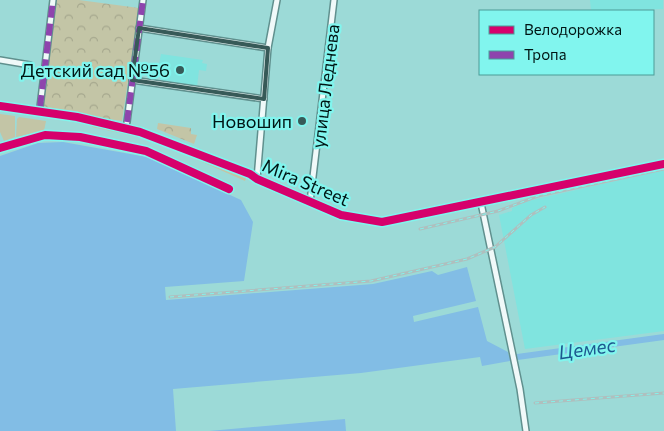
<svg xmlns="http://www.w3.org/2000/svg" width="664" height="431" font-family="Commissioner,sans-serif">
  <defs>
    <pattern id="park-crowns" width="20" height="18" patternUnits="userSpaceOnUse" patternTransform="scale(1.25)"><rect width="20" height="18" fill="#c3c5a6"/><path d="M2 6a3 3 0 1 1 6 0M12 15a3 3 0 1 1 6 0" fill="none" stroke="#a6a88e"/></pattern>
  </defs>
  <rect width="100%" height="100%" fill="#9cdad7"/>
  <g fill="#80e4df">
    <path d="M590,0H663V9L591,11Z"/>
    <path d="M161,54L203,60L202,63L207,64L206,71L199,70L197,87L160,81L162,65L159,64Z"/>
    <path d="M664,170V331L525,349L499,215L512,211V208L528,201Z"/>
  </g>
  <g fill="#c3c5a6">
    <path d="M0,114L15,116V137L4,141L0,132Z"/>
    <path d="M19,117L46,121L44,131L16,137L17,119Z"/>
    <path d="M93,123L133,131L246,178L245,181L153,140L92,127Z"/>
  </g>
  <g fill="url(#park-crowns)">
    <path d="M55,0H79L139,8L122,121L41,108Z"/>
    <path d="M158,123L191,128V134L197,135L194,144L157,129Z"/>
  </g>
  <g fill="#82bde5">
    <path d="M63,142L147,157L241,200L253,222L244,281L165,287L166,300L373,284L432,271L438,275L467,267L476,301L413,316L414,322L478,307L487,341L508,352L510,361L482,366L480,357L361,373L173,389L176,431H0V156L38,143Z"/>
    <path d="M345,419L346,431H209Z"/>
  </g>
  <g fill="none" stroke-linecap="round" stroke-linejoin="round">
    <path stroke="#82bde5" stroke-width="6" d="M510,358L664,337"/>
    <g stroke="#60908e" stroke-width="8">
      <g id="minor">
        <path d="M139,28L268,48"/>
        <path d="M0,60L30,65"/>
        <path d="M132,80L264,99"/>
        <path d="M0,106L77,117L140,132L250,174L257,179L341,215L382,222L664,164"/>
        <path d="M40,107L53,0"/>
        <path d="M127,122L143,0"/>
        <path d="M257,179L268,48L277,0"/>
        <path d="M310,202L334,0"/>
        <path d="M481,203L520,389L526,431"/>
      </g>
    </g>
    <use href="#minor" stroke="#f0f9f9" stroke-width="5"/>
    <g stroke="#afbfbe" stroke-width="3">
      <g id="rail">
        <path d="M420,229L498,211L538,196L664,169"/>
        <path d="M170,297L371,281L467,259L495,247L531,215L545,207"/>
        <path d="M535,403L664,393"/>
      </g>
    </g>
    <use href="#rail" stroke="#81f5ee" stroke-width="1" stroke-dasharray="4" stroke-linecap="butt"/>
    <g stroke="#8e44ad" stroke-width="6" stroke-dasharray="12 6" stroke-linecap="butt">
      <path d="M40,107L53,0"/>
      <path d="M127,122L143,0"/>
    </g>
    <g stroke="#81f5ee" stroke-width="11">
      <g id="cycleway">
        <path d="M0,106L77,117L140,132L250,174L257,179L341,215L382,222L664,164"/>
        <path d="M0,148L45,135L80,137L146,151L229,189"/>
      </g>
    </g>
    <use href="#cycleway" stroke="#d6006c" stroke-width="8"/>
  </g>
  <path fill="none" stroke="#375a58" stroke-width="4" stroke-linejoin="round" d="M139,28L268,48L264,99L132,80Z"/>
  <g fill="#375a58" stroke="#81f5ee" stroke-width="2">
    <circle cx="180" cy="70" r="5"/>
    <circle cx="302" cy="121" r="5"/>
  </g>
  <g text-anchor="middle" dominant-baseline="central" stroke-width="4.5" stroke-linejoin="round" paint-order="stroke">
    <g font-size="18" fill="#001514" stroke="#81f5ee" text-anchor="end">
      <text x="170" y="70">Детский сад №56</text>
      <text x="292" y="121">Новошип</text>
    </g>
    <g font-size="18" fill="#001514" stroke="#81f5ee">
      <text transform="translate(325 86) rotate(-83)">улица Леднева</text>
      <text transform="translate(306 182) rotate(23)">Mira Street</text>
    </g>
    <g font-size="19" font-style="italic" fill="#1d588f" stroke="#81f5ee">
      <text transform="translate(587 348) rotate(-8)">Цемес</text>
    </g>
  </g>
  <rect x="479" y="10" width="175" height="65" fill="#81f5ee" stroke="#4d9b97"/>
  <rect x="489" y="26" width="25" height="8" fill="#d6006c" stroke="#4d9b97"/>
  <text x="524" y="35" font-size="15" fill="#001514">Велодорожка</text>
  <rect x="489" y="51" width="25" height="8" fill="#8e44ad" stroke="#4d9b97"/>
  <text x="524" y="60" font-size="15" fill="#001514">Тропа</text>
</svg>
